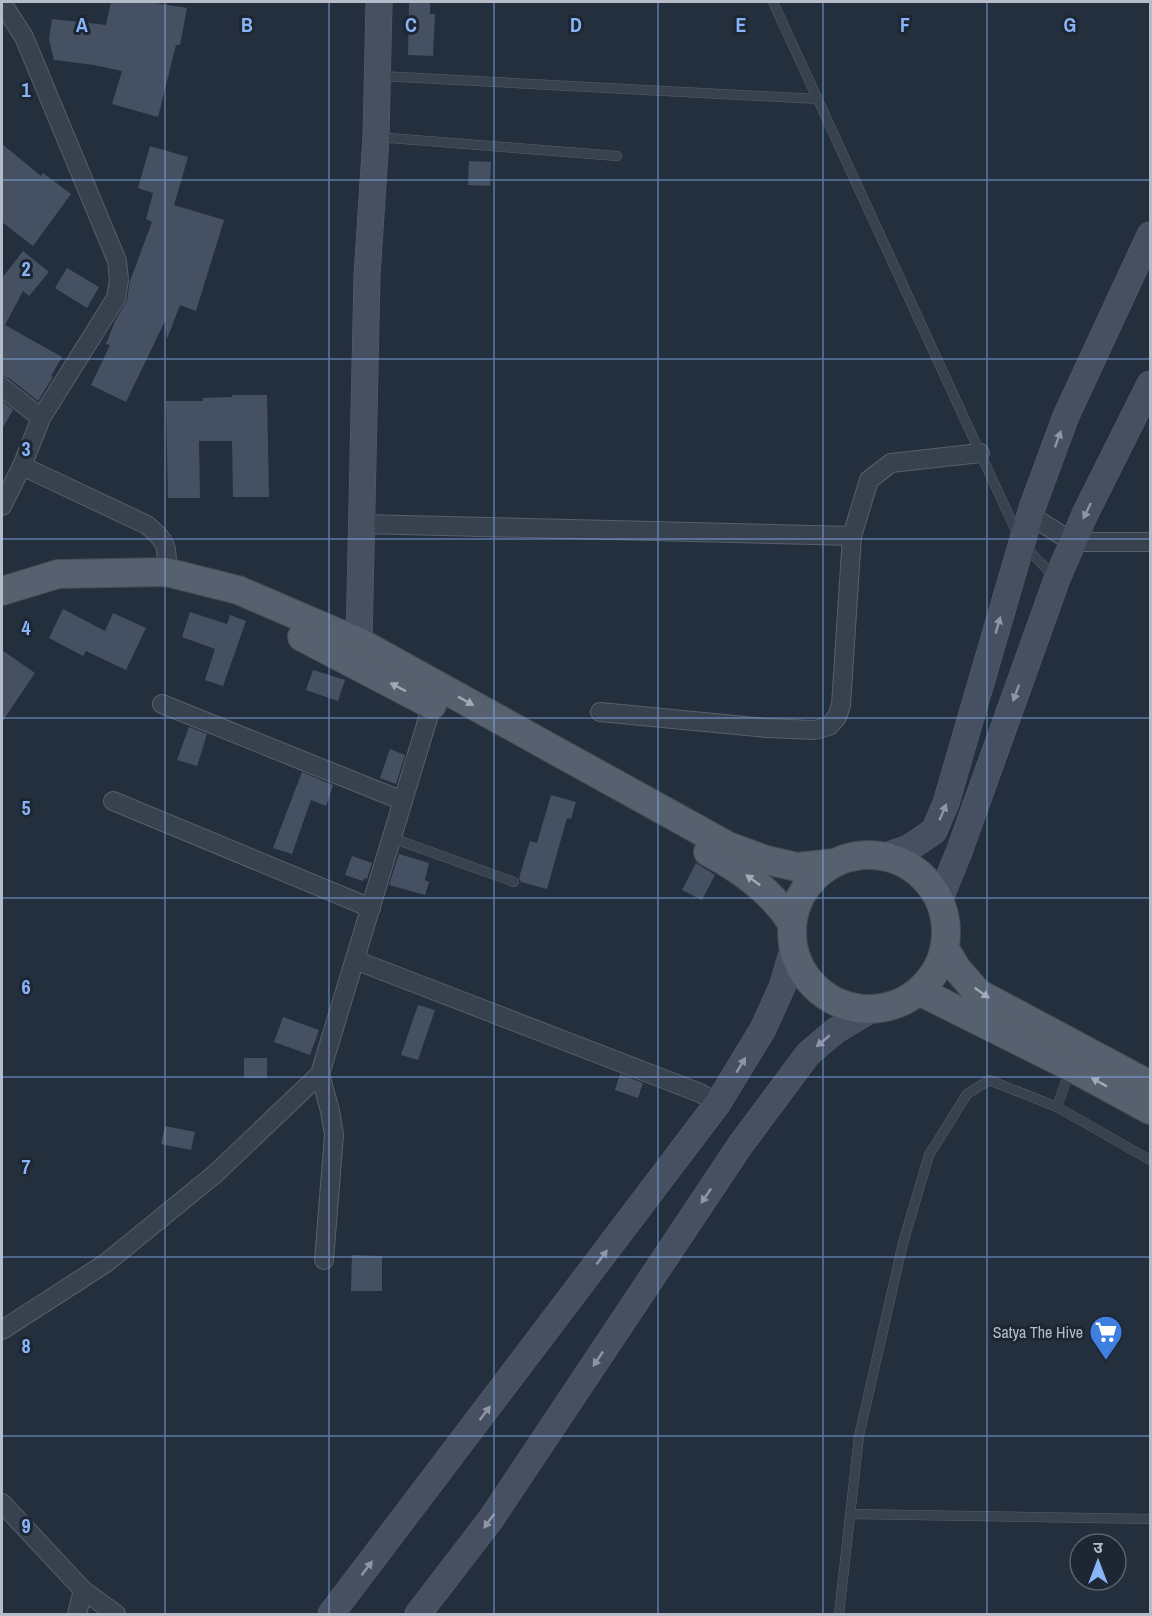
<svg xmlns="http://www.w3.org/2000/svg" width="1152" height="1616" font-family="'Archivo Narrow','Noto Sans Devanagari',sans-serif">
  <rect width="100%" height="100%" fill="#242f3e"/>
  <g fill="#455162">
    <path d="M111,2H149L187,8L180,45H176L158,117L112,104L122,71L94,65L54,60L49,39L52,19L106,25Z"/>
    <path d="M409,2H430V14H435L433,56L408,55Z"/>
    <path d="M2,144L41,176L43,173L71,194L33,246L2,222Z"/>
    <path d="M150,146L188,157L174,205L224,220L196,311L180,305L167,339L165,321L126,402L91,385L110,345L106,344L115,321L127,300L130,281L152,222L146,219L153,193L138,188Z"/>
    <path d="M469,161L491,162L490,186L468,185Z"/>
    <path d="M23,251L49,272L29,296L23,291L5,325L62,357L51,376L53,377L38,401L9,378L2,376V278Z"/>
    <path d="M67,268L99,287L87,308L55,288Z"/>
    <path d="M232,395H267L269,497H233L232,441H199L200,498H168L166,401H203V398L232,397Z"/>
    <path d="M2,401L13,410L2,429Z"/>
    <path d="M63,609L105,631L113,613L146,628L126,670L86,651L83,656L49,638Z"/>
    <path d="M190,612L227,624L230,615L246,621L223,686L205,680L215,649L182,637Z"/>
    <path d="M2,650L35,673L2,722Z"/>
    <path d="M313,670L345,680L338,701L306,690Z"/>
    <path d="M189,727L207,734L197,766L177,760Z"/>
    <path d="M390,749L405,755L396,784L380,778Z"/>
    <path d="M302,772L333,785L326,806L311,800L292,854L273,848Z"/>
    <path d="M551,795L576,802L571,819L567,818L547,889L521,882L519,878L530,841L537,843Z"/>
    <path d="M399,854L429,863L425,880L429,882L425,895L389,885Z"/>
    <path d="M352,856L372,863L367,879L364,878L363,881L345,875Z"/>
    <path d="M696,863L715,875L702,900L682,890Z"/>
    <path d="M418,1005L435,1010L418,1060L401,1055Z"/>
    <path d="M283,1017L319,1030L310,1055L274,1042Z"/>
    <rect x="244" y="1058" width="23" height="20"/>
    <path d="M620,1074L643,1083L638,1098L615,1090Z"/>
    <path d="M165,1126L195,1132L191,1150L161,1144Z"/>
    <path d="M352,1255L382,1256V1291H351Z"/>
  </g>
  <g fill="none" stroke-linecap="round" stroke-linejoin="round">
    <g stroke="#565f6c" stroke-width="10">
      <g id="lane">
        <path d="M773,2L1022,544L1054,576"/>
        <path d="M380,76L818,99"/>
        <path d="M377,137L617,156"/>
        <path d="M392,838L514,882"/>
        <path d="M1070,1069L1057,1107L1150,1160"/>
        <path d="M850,1514L1150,1519"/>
        <path d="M839,1614L859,1436L903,1243L929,1155L967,1094L989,1080L1057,1107"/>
      </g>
    </g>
    <g stroke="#565f6c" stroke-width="20">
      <g id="street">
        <path d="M2,3L24,37L117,261L119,280L116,298L41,418L22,466L2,506"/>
        <path d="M2,387L41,418"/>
        <path d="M22,466L147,525C167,542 168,546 166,572"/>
        <path d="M1030,515L1072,542H1150"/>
        <path d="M362,524L852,536L869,480L891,463L980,453"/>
        <path d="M162,704L403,801"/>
        <path d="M600,712L766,728L815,730L829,726L837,717L841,705L852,536"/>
        <path d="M113,801L371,908"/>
        <path d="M355,960L700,1093L718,1103"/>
        <path d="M320,1074L330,1111L334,1135L324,1260"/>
        <path d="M2,1330L106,1263L215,1174L320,1074L432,705"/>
        <path d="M2,1503L83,1590L116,1614"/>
        <path d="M77,1614L83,1590"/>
      </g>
    </g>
    <g stroke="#565f6c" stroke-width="27">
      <g id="secondary">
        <path d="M359,642L367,276L376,137L379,2"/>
        <path d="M883,857L909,848L934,831L946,803L1032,508L1066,416L1150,235"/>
        <path d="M939,901L959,852L1057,579L1085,514L1150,384"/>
        <path d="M331,1614L718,1103L763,1029L782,987L793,950"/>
        <path d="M418,1614L491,1519L741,1144L808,1054L835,1031L872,1009"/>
      </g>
    </g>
    <g stroke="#414a57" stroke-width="30">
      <g id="primary">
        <path d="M2,591L58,574L166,572L238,590L359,642L728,846L766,860L797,867L834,863"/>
        <path d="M302,637L432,705"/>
        <path d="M708,852C742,870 771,891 792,923"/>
        <circle cx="869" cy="932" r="77"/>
        <path d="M945,949L957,969L978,993L1150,1085"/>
        <path d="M919,991L1071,1067L1150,1110"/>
      </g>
    </g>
    <use href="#lane" stroke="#38414e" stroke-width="9"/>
    <use href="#street" stroke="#38414e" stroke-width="18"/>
    <use href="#secondary" stroke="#465061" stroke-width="26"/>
    <use href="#primary" stroke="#56606e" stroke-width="28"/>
  </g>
  <defs><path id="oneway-solid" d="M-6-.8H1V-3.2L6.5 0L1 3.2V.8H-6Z" transform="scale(1.5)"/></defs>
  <g fill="#8e96a5">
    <use href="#oneway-solid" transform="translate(1058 439) rotate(-70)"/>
    <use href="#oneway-solid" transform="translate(1087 511) rotate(116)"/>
    <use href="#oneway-solid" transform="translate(998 625) rotate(-74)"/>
    <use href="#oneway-solid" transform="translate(1016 693) rotate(110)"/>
    <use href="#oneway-solid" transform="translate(943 812) rotate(-67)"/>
    <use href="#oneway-solid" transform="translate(823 1041) rotate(140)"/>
    <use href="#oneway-solid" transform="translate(741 1065) rotate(-59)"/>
    <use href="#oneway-solid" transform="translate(706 1196) rotate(124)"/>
    <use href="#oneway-solid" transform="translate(602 1257) rotate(-53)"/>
    <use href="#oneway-solid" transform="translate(598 1359) rotate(124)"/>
    <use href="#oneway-solid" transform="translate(485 1413) rotate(-53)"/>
    <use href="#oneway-solid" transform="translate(489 1521) rotate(126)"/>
    <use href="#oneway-solid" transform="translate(367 1568) rotate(-53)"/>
  </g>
  <g fill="#a1aab7">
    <use href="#oneway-solid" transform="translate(398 687) rotate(-152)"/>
    <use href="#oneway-solid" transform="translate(466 701) rotate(29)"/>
    <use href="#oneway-solid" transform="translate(753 880) rotate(-144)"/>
    <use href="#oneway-solid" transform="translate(982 993) rotate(35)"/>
    <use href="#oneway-solid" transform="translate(1099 1082) rotate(-151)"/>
  </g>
  <path fill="none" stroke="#8ab4f8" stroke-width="1.5" stroke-opacity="0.55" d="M165,2V1614M329,2V1614M494,2V1614M658,2V1614M823,2V1614M987,2V1614M2,180H1150M2,359H1150M2,539H1150M2,718H1150M2,898H1150M2,1077H1150M2,1257H1150M2,1436H1150"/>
  <defs>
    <g id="supermarket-pin" transform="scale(1.725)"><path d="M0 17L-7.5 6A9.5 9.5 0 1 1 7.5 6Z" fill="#3f7fe0" stroke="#1d2633"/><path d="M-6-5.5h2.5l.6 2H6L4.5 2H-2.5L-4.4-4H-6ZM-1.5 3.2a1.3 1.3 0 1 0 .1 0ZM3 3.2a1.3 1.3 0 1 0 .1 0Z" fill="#fff"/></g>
  </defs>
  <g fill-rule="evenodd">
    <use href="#supermarket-pin" x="1106" y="1332"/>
  </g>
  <g text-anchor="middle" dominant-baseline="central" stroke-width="6" stroke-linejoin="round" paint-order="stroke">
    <g font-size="16" fill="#b4bcc9" stroke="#1d2633" text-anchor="end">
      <text x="1083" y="1332">Satya The Hive</text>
    </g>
  </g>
  <g font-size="20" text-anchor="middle" font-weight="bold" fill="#8ab4f8" stroke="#1d2633" stroke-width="6" stroke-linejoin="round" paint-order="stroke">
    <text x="82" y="32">A</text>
    <text x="247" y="32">B</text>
    <text x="411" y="32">C</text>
    <text x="576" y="32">D</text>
    <text x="741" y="32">E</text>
    <text x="905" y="32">F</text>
    <text x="1070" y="32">G</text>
    <text x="26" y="97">1</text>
    <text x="26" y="276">2</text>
    <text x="26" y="456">3</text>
    <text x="26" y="635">4</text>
    <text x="26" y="815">5</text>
    <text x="26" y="994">6</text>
    <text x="26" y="1174">7</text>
    <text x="26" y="1353">8</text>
    <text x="26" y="1533">9</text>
  </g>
  <rect width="1152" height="1616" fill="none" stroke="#b4bcc9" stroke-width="6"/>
  <g transform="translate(1098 1562)"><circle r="28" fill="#1d2633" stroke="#59626f" stroke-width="1.5"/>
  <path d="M0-4.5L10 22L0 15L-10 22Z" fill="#8ab4f8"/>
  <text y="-9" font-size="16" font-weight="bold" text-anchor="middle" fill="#b4bcc9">उ</text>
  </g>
</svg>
